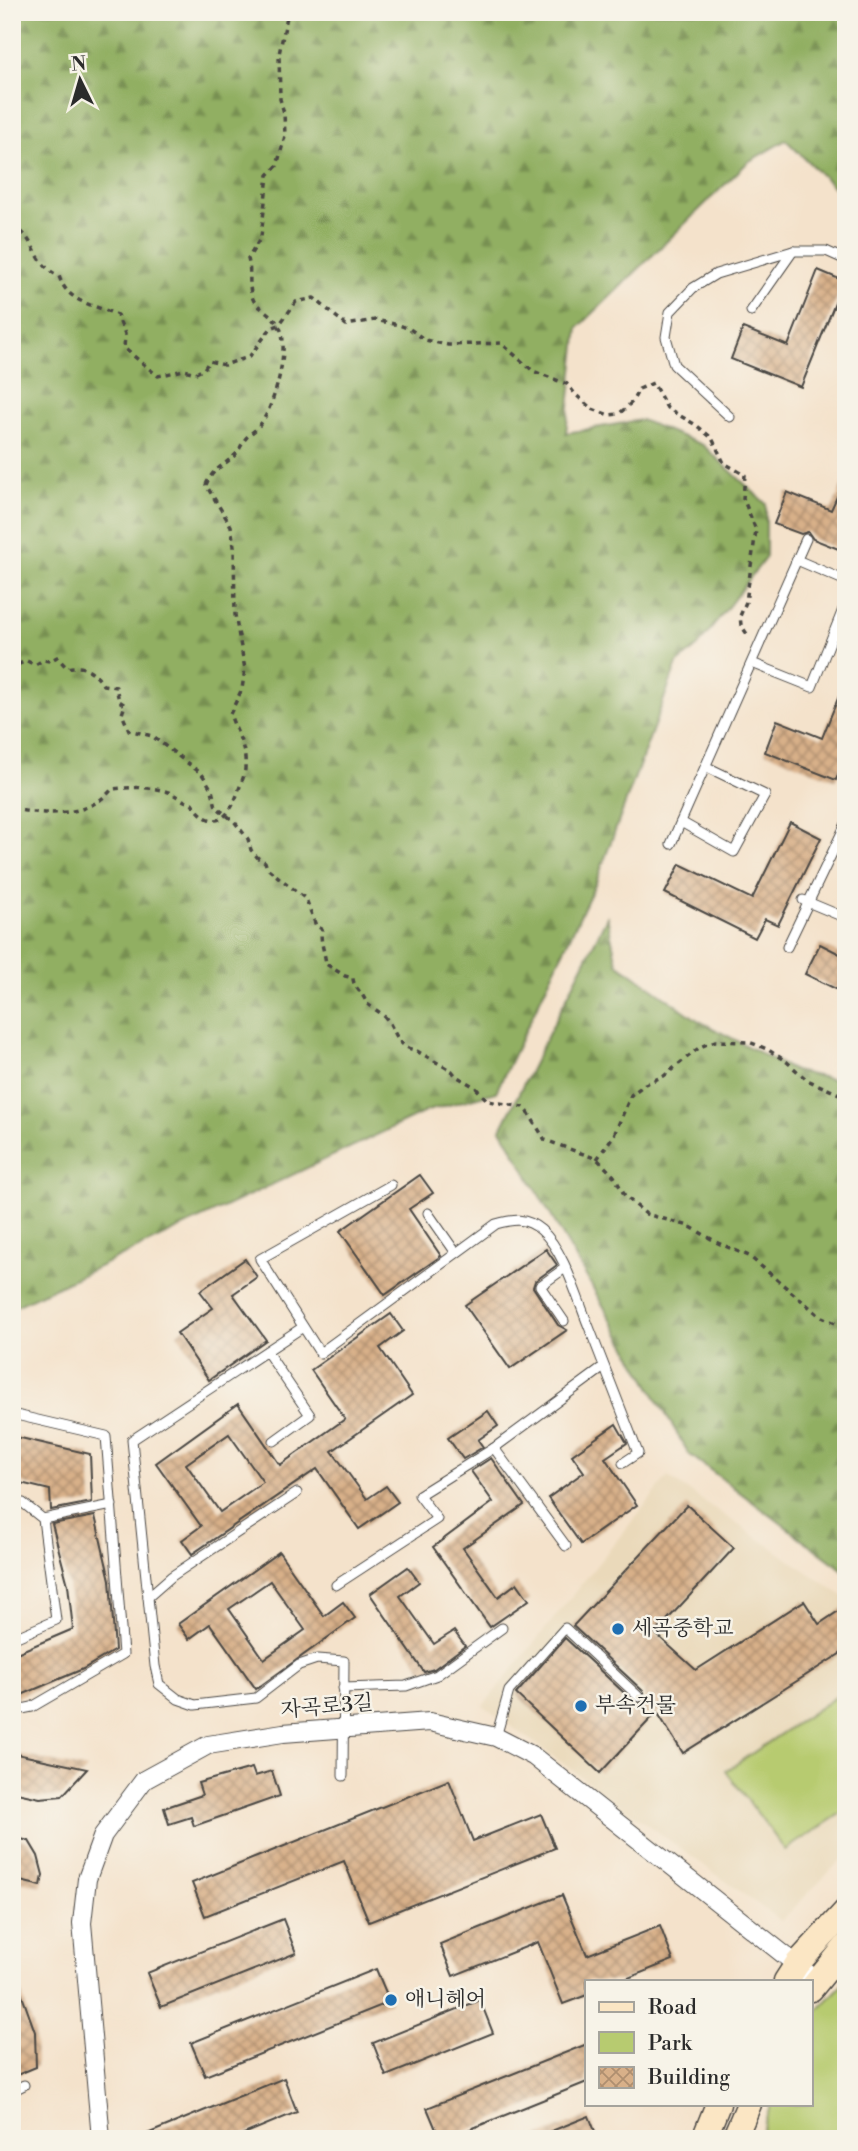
<svg xmlns="http://www.w3.org/2000/svg" width="858" height="2151" font-family="'Libre Bodoni','Noto Serif KR',serif">
  <defs>
    <pattern id="forest-firs" width="22" height="20" patternUnits="userSpaceOnUse" patternTransform="scale(1.75)"><rect width="22" height="20" fill="#91af62"/><path d="M5 1l3.5 6h-7zM16 11l3.5 6h-7z" fill="#778f51"/></pattern>
    <pattern id="building-cross-hatch" width="8" height="8" patternUnits="userSpaceOnUse" patternTransform="scale(1.75)"><rect width="8" height="8" fill="#d8b089"/><path d="M0 0l8 8M0 8l8-8" fill="none" stroke="#af8f70"/></pattern>
  </defs>
  <rect width="100%" height="100%" fill="#f7f3e8"/>
  <filter id="ink" filterUnits="userSpaceOnUse"><feTurbulence type="fractalNoise" baseFrequency=".0143" numOctaves="2"/><feDisplacementMap in="SourceGraphic" scale="14" xChannelSelector="R" yChannelSelector="G"/><feConvolveMatrix kernelMatrix="1 2 1 2 8 2 1 2 1" color-interpolation-filters="sRGB"/></filter>
  <filter id="wash" filterUnits="userSpaceOnUse"><feTurbulence type="fractalNoise" baseFrequency=".00686" numOctaves="4" result="noise"/><feDisplacementMap in="SourceGraphic" scale="28" xChannelSelector="R" yChannelSelector="G"/><feGaussianBlur stdDeviation="1.57" result="paint"/><feColorMatrix in="noise" values="0 0 0 0 0 0 0 0 0 0 0 0 0 0 0 0 0 1.4 0 .05"/><feComposite in="paint" operator="in"/></filter>
  <g filter="url(#wash)">
    <rect width="100%" height="100%" fill="#f4e2cb"/>
    <path fill="#ead9ba" d="M668,1477L846,1598V1855L781,1921L483,1706Z"/>
    <g fill="url(#forest-firs)" stroke="#5e6d46" stroke-width="2">
      <path d="M12,12H846V199L786,140L748,162L578,328L566,433L641,420L703,445L766,504V557L698,646L677,664L596,882L496,1092L427,1111L12,1308Z"/>
      <path d="M607,917L617,963L699,1021L794,1071L846,1082V1572L689,1454L501,1129Z"/>
    </g>
    <g fill="#b7cb70" stroke="#717b4e" stroke-width="2">
      <path d="M846,1690V1810L785,1850L726,1771Z"/>
      <path d="M846,1981V2139H759L771,2104H811V2017Z"/>
    </g>
    <g id="blocks">
      <g fill="url(#building-cross-hatch)" fill-rule="evenodd">
        <path d="M818,270L844,281L801,387L731,359L743,328L788,346Z"/>
        <path d="M846,477V552L813,539L808,532L801,534L774,524L787,492L831,510Z"/>
        <path d="M845,681L846,755L836,780L765,752L777,720L822,738Z"/>
        <path d="M790,822L821,838L778,925L765,919L755,938L665,893L680,864L752,899Z"/>
        <path d="M820,944L846,957V994L805,974Z"/>
        <path d="M420,1175L433,1193L409,1209L441,1256L385,1295L340,1231Z"/>
        <path d="M546,1249L557,1265L535,1281L533,1287L558,1325L567,1330L510,1369L465,1305Z"/>
        <path d="M245,1259L257,1277L233,1294L266,1340L209,1380L177,1333L213,1308L200,1291Z"/>
        <path d="M391,1314L403,1331L380,1348L412,1395L332,1451L367,1499L386,1486L398,1502L359,1529L317,1469L192,1554L182,1540L201,1526L156,1463L238,1404L280,1465L345,1419L311,1370ZM229,1434L263,1482L220,1512L186,1464Z"/>
        <path d="M488,1411L498,1426L478,1440L483,1447L463,1459L448,1438Z"/>
        <path d="M616,1424L627,1443L605,1458L637,1505L581,1544L548,1498L584,1472L572,1455Z"/>
        <path d="M12,1436L90,1454L92,1502L51,1510L50,1490L12,1481Z"/>
        <path d="M491,1458L524,1505L463,1548L498,1597L517,1583L529,1600L490,1627L433,1547L493,1502L471,1471Z"/>
        <path d="M687,1505L734,1548L655,1633L696,1670L804,1601L819,1624L846,1606V1650L683,1753L657,1712L600,1773L516,1694L565,1638L634,1702L640,1704L645,1701L644,1692L573,1626Z"/>
        <path d="M95,1516L110,1580L115,1650L83,1669L12,1699V1655L73,1629L68,1585L52,1524Z"/>
        <path d="M279,1552L324,1616L343,1602L355,1618L256,1689L210,1624L189,1639L178,1624ZM270,1581L305,1630L264,1659L229,1609Z"/>
        <path d="M408,1567L419,1582L400,1596L434,1644L454,1631L465,1646L434,1669L424,1672L370,1594Z"/>
        <path d="M12,1753L87,1769L62,1796L40,1798L12,1792Z"/>
        <path d="M252,1768L255,1776L272,1771L280,1796L194,1826L191,1817L169,1824L164,1808L202,1795L198,1783Z"/>
        <path d="M449,1780L473,1841L541,1814L555,1848L369,1922L344,1861L205,1916L192,1883Z"/>
        <path d="M12,1837L29,1841L38,1856L43,1875L41,1886L12,1879Z"/>
        <path d="M562,1895L587,1955L660,1926L673,1960L621,1981H587V1995L563,2004L538,1942L453,1976L440,1944Z"/>
        <path d="M283,1919L296,1953L161,2007L147,1973Z"/>
        <path d="M376,1969L390,2002L205,2076L191,2043Z"/>
        <path d="M12,1976H15L35,2032L36,2067L12,2077Z"/>
        <path d="M480,2000L493,2033L386,2076L373,2043Z"/>
        <path d="M587,2044V2082L446,2139H440L427,2108Z"/>
        <path d="M284,2078L297,2112L232,2139H135Z"/>
        <path d="M589,2116L598,2139H534V2138Z"/>
      </g>
    </g>
  </g>
  <g filter="url(#ink)">
    <use href="#blocks" fill-opacity="0" stroke="#494643" stroke-width="2"/>
    <g fill="none" stroke-linecap="round" stroke-linejoin="round">
      <g stroke="#494643" stroke-width="11">
        <g id="lane">
          <path d="M751,311L793,251"/>
          <path d="M730,417L674,365L666,337L670,312L693,288L716,274L793,251H826L846,260"/>
          <path d="M797,560L846,581"/>
          <path d="M752,663L812,687L846,602"/>
          <path d="M681,822L734,852L765,795L707,767"/>
          <path d="M671,844L806,539"/>
          <path d="M803,900L846,918"/>
          <path d="M787,947L846,824"/>
          <path d="M391,1185L260,1259L320,1353L496,1224C513,1219 526,1217 541,1230C564,1250 577,1298 589,1327C605,1369 622,1411 638,1453L623,1463"/>
          <path d="M428,1213L456,1253"/>
          <path d="M564,1321L540,1286L565,1268"/>
          <path d="M303,1327L132,1440L155,1666L159,1684L178,1699L195,1705L256,1698L299,1665L317,1659L344,1661L343,1776"/>
          <path d="M267,1352L310,1415L274,1441"/>
          <path d="M12,1414L106,1436L123,1654L32,1707L12,1711"/>
          <path d="M12,1502L23,1503L43,1519L56,1620L12,1639"/>
          <path d="M43,1519L112,1505"/>
          <path d="M566,1546L494,1448L604,1367"/>
          <path d="M336,1585L437,1519L419,1495L494,1448"/>
          <path d="M148,1597L172,1576L297,1493"/>
          <path d="M343,1688L406,1686L437,1675L502,1628"/>
          <path d="M496,1737L509,1691L565,1628L639,1697"/>
          <path d="M12,2091L24,2085"/>
        </g>
      </g>
      <g stroke="#494643" stroke-width="20">
        <path id="street" d="M101,2139L82,1923L87,1879L103,1835L144,1780L208,1745L283,1733L430,1722L496,1737L533,1756L816,1980"/>
      </g>
      <g stroke="#494643" stroke-width="27">
        <g id="secondary">
          <path d="M786,1981L797,1964L846,1911"/>
          <path d="M811,1989L846,1946"/>
          <path d="M704,2139L718,2104"/>
          <path d="M734,2139L749,2104"/>
        </g>
      </g>
      <g stroke="#494643" stroke-width="3.5" stroke-dasharray="5 5" stroke-linecap="butt">
        <path d="M12,227C34,232 33,265 59,276C68,304 94,304 117,315L125,334L124,348L158,376L184,370L196,373L204,369L209,361L224,365L249,357L271,328L279,325L296,302L314,298L346,325L375,320L399,325L410,329L425,340L448,345L501,343L533,371L567,384L576,395L592,409L609,415L619,414L632,402L639,389L653,383L667,408L696,425L712,438L724,463L745,475L743,498L756,530L746,602L740,616L741,625L747,634"/>
        <path d="M12,655L19,664L27,661L35,665L43,660L50,661L57,657L67,668C85,664 94,671 103,685L116,687L119,701L125,705L122,714L129,730L152,736L202,774L212,790L216,807L234,821L248,839L251,850L258,858L265,862L267,868L306,899L316,926L322,929C319,939 325,953 326,964L345,976L353,978C353,988 364,993 366,1003C372,1008 380,1012 385,1017C396,1029 396,1047 415,1050L452,1071L456,1076L475,1087L488,1101L523,1107L528,1112L545,1140L597,1159L614,1176L625,1196L646,1214L689,1226L718,1243L749,1256L820,1316L846,1328"/>
        <path d="M12,811C20,809 26,812 34,812C63,815 93,812 112,789C130,787 154,786 171,793C179,797 183,802 192,803C213,834 230,819 239,789C241,783 245,775 245,768C247,748 236,732 230,714L242,689L245,669L235,615L234,546L231,526L206,485C212,469 224,466 235,455C240,450 242,442 247,437C251,433 256,430 259,426C274,408 290,349 280,328C274,314 259,309 254,301C247,289 252,272 248,259L261,237L268,175L277,166L285,136L284,113L280,99L279,54L288,12"/>
        <path d="M597,1159L614,1135L631,1095L645,1084L664,1076L700,1047L715,1041L749,1042L767,1049L787,1062L807,1080L846,1097"/>
      </g>
      <use href="#lane" stroke="#fff" stroke-width="9"/>
      <use href="#street" stroke="#fff" stroke-width="18"/>
      <use href="#secondary" stroke="#fbe6c4" stroke-width="24"/>
    </g>
  </g>
  <g fill="#1f6fb2" stroke="#f7f3e8" stroke-width="2.5">
    <circle cx="618" cy="1629" r="7"/>
    <circle cx="581" cy="1706" r="7"/>
    <circle cx="391" cy="2000" r="7"/>
  </g>
  <g text-anchor="middle" dominant-baseline="central" stroke-width="5" stroke-linejoin="round" paint-order="stroke">
    <g font-size="21" fill="#2b2b2b" stroke="#f7f3e8" text-anchor="start">
      <text x="632" y="1629">세곡중학교</text>
      <text x="595" y="1706">부속건물</text>
      <text x="405" y="2000">애니헤어</text>
    </g>
    <g font-size="21" fill="#2b2b2b" stroke="#f7f3e8">
      <text transform="translate(327 1707) rotate(-5)">자곡로3길</text>
    </g>
  </g>
  <rect width="858" height="2151" fill="none" stroke="#f7f3e8" stroke-width="42"/>
  <rect x="585" y="1980" width="228" height="126" fill="#f7f3e8" stroke="#a5a39c" stroke-width="2"/>
  <rect x="599" y="2002" width="35" height="10" fill="#fbe6c4" stroke="#a5a39c" stroke-width="2"/>
  <text x="648" y="2014" font-size="21" fill="#2b2b2b">Road</text>
  <rect x="599" y="2032" width="35" height="21" fill="#b7cb70" stroke="#a5a39c" stroke-width="2"/>
  <text x="648" y="2050" font-size="21" fill="#2b2b2b">Park</text>
  <rect x="599" y="2067" width="35" height="21" fill="url(#building-cross-hatch)" stroke="#a5a39c" stroke-width="2"/>
  <text x="648" y="2084" font-size="21" fill="#2b2b2b">Building</text>
  <g transform="translate(80 80) rotate(355)" stroke="#f7f3e8" stroke-width="5" paint-order="stroke">
  <path d="M0-5L12 26L0 18L-12 26Z" fill="#2b2b2b"/>
  <text y="-10" font-size="19" font-weight="bold" text-anchor="middle" fill="#2b2b2b">N</text>
  </g>
</svg>
